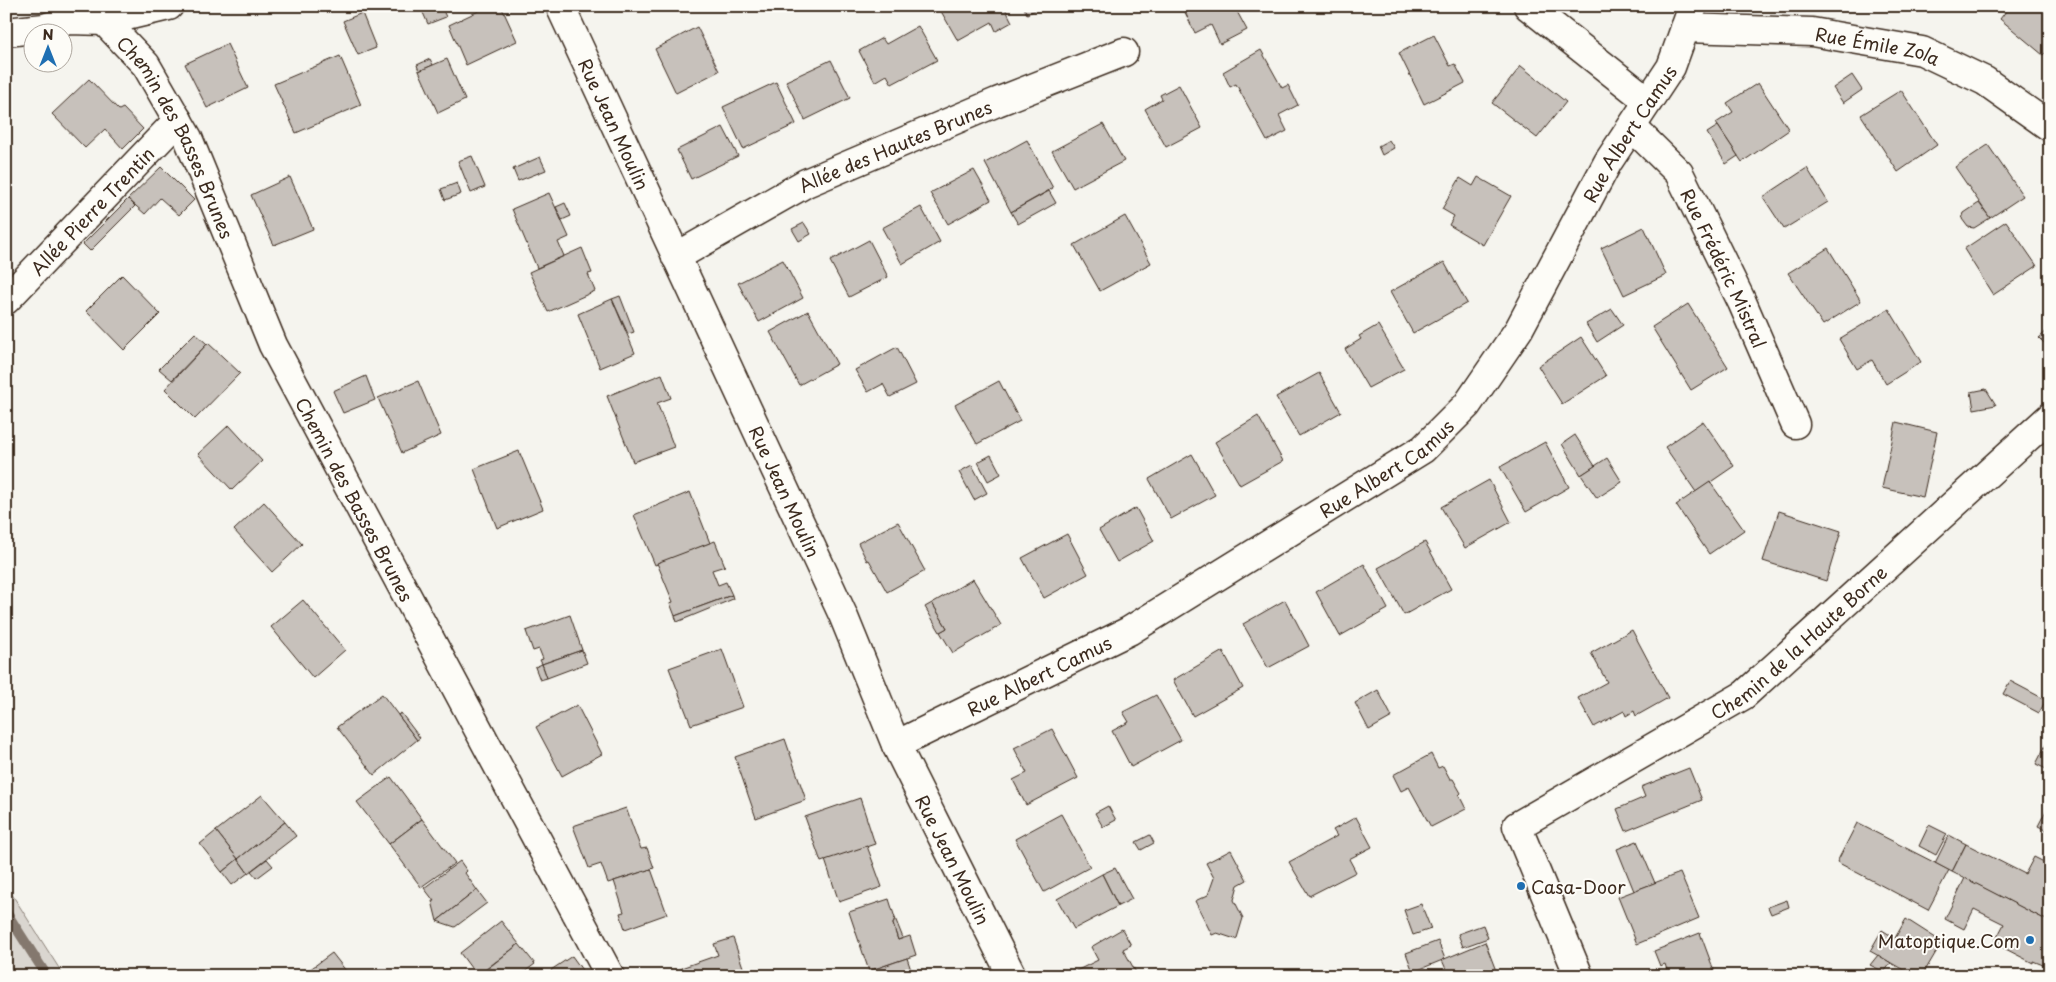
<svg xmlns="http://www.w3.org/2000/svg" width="2056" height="982" font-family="'Playpen Sans',sans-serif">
  <rect width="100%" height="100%" fill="#f5f4ee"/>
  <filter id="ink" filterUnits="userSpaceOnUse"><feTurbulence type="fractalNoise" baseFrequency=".02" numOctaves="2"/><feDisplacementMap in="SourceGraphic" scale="10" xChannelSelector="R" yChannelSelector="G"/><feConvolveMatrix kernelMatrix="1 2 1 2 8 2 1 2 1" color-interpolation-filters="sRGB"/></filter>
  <g filter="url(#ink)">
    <path fill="#dad6d0" stroke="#8a8077" d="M6,885L64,976H6Z"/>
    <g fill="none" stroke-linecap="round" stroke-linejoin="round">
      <path stroke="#84786e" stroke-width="10" d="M6,912L47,976"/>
    </g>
    <g fill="#c7c1bb" stroke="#3b2a1e">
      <path d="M420,6H441L446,17L428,24Z"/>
      <path d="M489,6H501L517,41L466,65L449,25Z"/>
      <path d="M938,6H1004L1012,22L996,31L992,22L958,41Z"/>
      <path d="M1023,6H1043L1027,14Z"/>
      <path d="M1182,6H1234L1247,30L1220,44L1211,25L1195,33Z"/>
      <path d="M2010,6H2050V48L2043,55L2000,19Z"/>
      <path d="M362,13L376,48L358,55L343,21Z"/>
      <path d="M918,26L937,60L892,84L887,75L875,82L859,51L882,38L886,44Z"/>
      <path d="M697,27L719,71L676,93L655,49Z"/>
      <path d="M1434,35L1450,66L1455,64L1465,83L1424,104L1399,53Z"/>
      <path d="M227,44L248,88L207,108L185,64Z"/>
      <path d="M1261,50L1282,88L1288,85L1298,105L1279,115L1287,131L1267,141L1236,84L1230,87L1223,72Z"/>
      <path d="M340,56L361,105L296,133L274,84Z"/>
      <path d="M430,59L433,65L419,71L417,65Z"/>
      <path d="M447,59L465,100L438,113L419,71Z"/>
      <path d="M831,60L850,98L805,120L786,81Z"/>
      <path d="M1521,66L1566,102L1537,138L1492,103Z"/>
      <path d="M1852,75L1862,90L1843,103L1833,88Z"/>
      <path d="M89,79L119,110L123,108L143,129L123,149L105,129L85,148L52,114Z"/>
      <path d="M776,82L796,124L743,149L723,107Z"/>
      <path d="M1758,83L1789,130L1742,162L1716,123L1733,112L1727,103Z"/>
      <path d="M1179,85L1202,128L1166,147L1145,109L1162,99L1160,95Z"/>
      <path d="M1901,90L1937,145L1898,172L1861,115Z"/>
      <path d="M1103,124L1124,161L1073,188L1052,151Z"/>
      <path d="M1718,126L1738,156L1726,164L1707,133Z"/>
      <path d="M723,127L738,156L691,179L677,150Z"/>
      <path d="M1027,140L1053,188L1011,212L985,163Z"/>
      <path d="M1389,140L1394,148L1382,155L1378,146Z"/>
      <path d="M1988,145L2023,196L1990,218L1955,167Z"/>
      <path d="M472,156L485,187L471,193L458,161Z"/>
      <path d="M540,157L546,170L518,181L513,169Z"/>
      <path d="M161,167L194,200L179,215L160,198L145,214L128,199Z"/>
      <path d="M1807,168L1828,202L1784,229L1763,197Z"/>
      <path d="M974,170L991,200L948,224L930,193Z"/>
      <path d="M290,177L313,229L274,245L251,195Z"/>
      <path d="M1478,177L1511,196L1483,245L1449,225L1454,216L1442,209L1460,178L1473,186Z"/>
      <path d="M457,183L461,194L445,200L441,189Z"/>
      <path d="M1049,191L1056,203L1018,224L1011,212Z"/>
      <path d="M549,193L569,237L558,242L564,256L537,268L512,209Z"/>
      <path d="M128,199L135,206L90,251L83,244Z"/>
      <path d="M565,203L571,216L562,220L556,207Z"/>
      <path d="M1979,203L1990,218L1974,228L1968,227L1962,219L1964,213Z"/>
      <path d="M921,207L940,242L902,264L882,228Z"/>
      <path d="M1125,216L1151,263L1100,291L1074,245Z"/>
      <path d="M2006,221L2037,266L1993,295L1964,249Z"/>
      <path d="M804,223L811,234L799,241L792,229Z"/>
      <path d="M1644,227L1666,275L1624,295L1601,248Z"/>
      <path d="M869,240L888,277L849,297L830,261Z"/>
      <path d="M582,248L592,273L588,274L595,291L548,312L529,272Z"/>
      <path d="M1828,248L1861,301L1823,325L1788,273Z"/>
      <path d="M783,260L803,298L759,322L738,283Z"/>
      <path d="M1444,262L1467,303L1413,333L1390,292Z"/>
      <path d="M122,275L160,314L124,350L86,311Z"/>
      <path d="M620,296L634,332L628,334L612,299Z"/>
      <path d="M612,299L635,353L600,368L578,314Z"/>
      <path d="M1688,304L1728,367L1691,390L1652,327Z"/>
      <path d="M1612,309L1623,325L1597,342L1586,324Z"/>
      <path d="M1889,309L1921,362L1886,384L1872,360L1857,369L1839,339Z"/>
      <path d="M808,311L837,364L799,385L770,332Z"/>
      <path d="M1378,325L1404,369L1368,388L1345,349L1361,339L1359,336Z"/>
      <path d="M2050,328V349L2039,338Z"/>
      <path d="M195,333L207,344L172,380L159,369Z"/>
      <path d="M1581,337L1606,376L1562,404L1538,366Z"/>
      <path d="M208,343L240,373L195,419L165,389Z"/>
      <path d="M897,347L916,384L890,397L883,384L868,392L855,370Z"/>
      <path d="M1319,373L1341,412L1299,436L1276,397Z"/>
      <path d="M662,374L671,398L657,403L674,447L633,462L607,396Z"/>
      <path d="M366,376L375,400L343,413L333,391Z"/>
      <path d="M418,381L441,435L402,453L378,398Z"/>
      <path d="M999,381L1020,421L977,444L955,405Z"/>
      <path d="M1986,389L1996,405L1974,409L1971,392Z"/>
      <path d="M1258,416L1283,461L1240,485L1215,442Z"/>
      <path d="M1703,421L1734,466L1696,492L1665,447Z"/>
      <path d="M1896,422L1937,432L1923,497L1882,488Z"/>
      <path d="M229,425L262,461L232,490L198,454Z"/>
      <path d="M1575,435L1595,466L1581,475L1562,444Z"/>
      <path d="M1545,442L1569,487L1526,512L1500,467Z"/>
      <path d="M519,451L543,509L497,528L474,469Z"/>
      <path d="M1192,454L1215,495L1171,519L1149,479Z"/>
      <path d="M991,455L1001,474L988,481L978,462Z"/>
      <path d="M1607,458L1622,482L1597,498L1581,475Z"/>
      <path d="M972,465L987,493L974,500L959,472Z"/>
      <path d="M1489,480L1511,522L1465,548L1441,507Z"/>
      <path d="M1710,482L1744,530L1709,554L1676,505Z"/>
      <path d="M690,492L710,543L655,565L634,515Z"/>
      <path d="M264,502L302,544L272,572L234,530Z"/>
      <path d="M1136,508L1154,541L1117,562L1099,530Z"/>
      <path d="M1779,511L1841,531L1826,581L1763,561Z"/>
      <path d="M898,522L925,571L887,592L869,560L867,561L858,543Z"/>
      <path d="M1067,534L1088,574L1044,598L1022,558Z"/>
      <path d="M715,541L725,566L712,570L718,585L726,582L732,595L675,616L670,603L673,602L657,563Z"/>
      <path d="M1425,542L1451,589L1404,615L1378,568Z"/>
      <path d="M1364,564L1388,609L1340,636L1316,592Z"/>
      <path d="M973,579L1001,625L953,653L940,632L947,628L932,603Z"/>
      <path d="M732,595L733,599L677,622L675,616Z"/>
      <path d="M303,600L345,650L313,678L271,627Z"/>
      <path d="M1285,600L1309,646L1268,668L1243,624Z"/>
      <path d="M932,603L947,628L940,632L925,607Z"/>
      <path d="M570,615L582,650L542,664L540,660L543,659L539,649L533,651L526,631Z"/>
      <path d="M1632,630L1668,698L1636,716L1634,711L1626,716L1624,711L1594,727L1578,698L1607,682L1591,653Z"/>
      <path d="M722,649L743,707L691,725L669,668Z"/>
      <path d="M582,650L587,663L547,678L542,664Z"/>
      <path d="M1223,651L1243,688L1193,716L1173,680Z"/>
      <path d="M542,664L547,678L540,680L535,667Z"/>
      <path d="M2010,681L2046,700L2039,713L2003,694Z"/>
      <path d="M1378,690L1392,717L1369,730L1355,703Z"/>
      <path d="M382,694L417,740L374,775L337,727Z"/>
      <path d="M1156,695L1181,740L1131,767L1112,731L1129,722L1123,712Z"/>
      <path d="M577,705L602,754L562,776L536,727Z"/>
      <path d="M401,713L420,738L417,740L398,715Z"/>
      <path d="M1052,729L1078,778L1026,805L1013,780L1027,773L1014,748Z"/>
      <path d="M2050,737V771L2036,764Z"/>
      <path d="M785,739L806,800L756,818L735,757Z"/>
      <path d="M1431,754L1438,768L1443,766L1450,779H1453L1461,793L1459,795L1466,809L1431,827L1409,787L1401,791L1393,775Z"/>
      <path d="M1689,768L1702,800L1626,831L1617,809L1645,797L1641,787Z"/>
      <path d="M391,777L422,819L389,844L357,802Z"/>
      <path d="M262,795L285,822L238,859L216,831Z"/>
      <path d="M860,798L875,844L821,862L805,817Z"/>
      <path d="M2050,803V832L2038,826Z"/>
      <path d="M1108,806L1116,820L1103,827L1095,813Z"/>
      <path d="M626,808L641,849L647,848L654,868L608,883L601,864L589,868L573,826Z"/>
      <path d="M1061,814L1090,867L1044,892L1015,839Z"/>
      <path d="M1356,817L1372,847L1349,859L1356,872L1309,896L1289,862L1337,836L1333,830Z"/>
      <path d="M422,819L455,863L421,887L389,844Z"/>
      <path d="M285,822L296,836L248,873L238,859Z"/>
      <path d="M1857,823L1949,870L1928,910L1837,862Z"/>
      <path d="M1929,825L1947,834L1936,855L1919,846Z"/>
      <path d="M216,831L238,859L222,872L200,844Z"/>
      <path d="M1150,835L1154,843L1141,850L1136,842Z"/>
      <path d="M1949,835L1966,844L1952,872L1935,863Z"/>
      <path d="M1637,841L1655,883L1634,891L1617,849Z"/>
      <path d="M1966,844L2025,874L2034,857L2050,865V922L1952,872Z"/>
      <path d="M867,846L882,887L839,902L825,860Z"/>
      <path d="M1231,850L1247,880L1238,885L1234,900L1243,918L1237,938L1235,939L1217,933L1212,935L1195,901L1208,895L1214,878L1206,863Z"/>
      <path d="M238,859L248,873L232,885L222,872Z"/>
      <path d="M267,859L273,866L257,878L251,871Z"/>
      <path d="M460,861L467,871L465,873L477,890L437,921L432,901H434L424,888Z"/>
      <path d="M1115,868L1132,899L1118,906L1102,874Z"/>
      <path d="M651,869L667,914L625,929L620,913L624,912L614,881Z"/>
      <path d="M1680,873L1699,918L1637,944L1618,897Z"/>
      <path d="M1102,874L1118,906L1074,929L1057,899Z"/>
      <path d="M1965,878L2050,922V952L2043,965L2033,961V963L1994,943L2004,924L1974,909L1964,929L1945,919Z"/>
      <path d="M477,890L487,903L455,927L437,921Z"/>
      <path d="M889,899L895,918L893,924L898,940L910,936L916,955L869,971L849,912Z"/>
      <path d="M1787,900L1789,907L1771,914L1768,907Z"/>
      <path d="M1421,904L1431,929L1413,935L1404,910Z"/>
      <path d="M895,918L903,938L898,940L893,924Z"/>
      <path d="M1906,919L1942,942L1922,976H1914L1870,951L1882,930L1895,938Z"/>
      <path d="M501,921L519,944L477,976L460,953Z"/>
      <path d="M1483,925L1488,938L1463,947L1458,934Z"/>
      <path d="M1122,929L1131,945L1123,949L1138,976H1076L1074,972L1098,960L1091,947Z"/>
      <path d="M1700,933L1716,976H1669L1665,964L1660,966L1654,951Z"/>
      <path d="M733,938L746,976H683L681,968L718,955L714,944Z"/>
      <path d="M1438,941L1445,959L1413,972L1406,953Z"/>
      <path d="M1485,942L1498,976H1449L1442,960Z"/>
      <path d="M519,944L535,964L519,976H478Z"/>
      <path d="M332,953L350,976H301Z"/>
      <path d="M1878,955L1891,963L1884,972L1870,965Z"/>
      <path d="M572,956L582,970L573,976H555L551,970Z"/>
      <path d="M907,958L913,976H854L869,971Z"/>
    </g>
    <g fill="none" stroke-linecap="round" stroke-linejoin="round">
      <g stroke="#3b2a1e" stroke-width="31">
        <g id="street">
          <path id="s1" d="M90,6L146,65L188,138L273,345L610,976"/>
          <path id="s2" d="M560,6L843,615L896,745L1012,976"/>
          <path d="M1528,6L1648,101"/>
          <path id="s3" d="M1685,28L1812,32L1922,51L1985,81L2050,127"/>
          <path d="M6,32L44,28L68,20L106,21L169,6"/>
          <path id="s4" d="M1632,127L1679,173L1742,302L1795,424"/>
          <path id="s5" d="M676,257L806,183L997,102L1124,52"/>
          <path id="s6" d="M6,300L178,120"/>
          <path id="s7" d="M896,745L1129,631L1423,449L1467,405L1519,329L1608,162L1671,67L1693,6"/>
          <path id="s8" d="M1579,976L1517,826L1744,695L2050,417"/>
        </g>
      </g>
      <use href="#street" stroke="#fdfcf7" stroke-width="28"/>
    </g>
  </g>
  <g fill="#1f6fb2" stroke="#fdfcf7" stroke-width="2">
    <circle cx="1521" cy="886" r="5"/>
    <circle cx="2030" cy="940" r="5"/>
  </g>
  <g text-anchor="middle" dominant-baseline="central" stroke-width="4" stroke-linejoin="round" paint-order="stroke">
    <g font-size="18" fill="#3b2a1e" stroke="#fdfcf7">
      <text stroke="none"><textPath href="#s3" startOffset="194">Rue Émile Zola</textPath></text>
      <text stroke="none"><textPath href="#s2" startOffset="130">Rue Jean Moulin</textPath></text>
      <text stroke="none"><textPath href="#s7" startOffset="984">Rue Albert Camus</textPath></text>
      <text stroke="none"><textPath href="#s1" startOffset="159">Chemin des Basses Brunes</textPath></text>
      <text stroke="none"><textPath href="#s5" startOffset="246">Allée des Hautes Brunes</textPath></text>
      <text stroke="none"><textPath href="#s6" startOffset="124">Allée Pierre Trentin</textPath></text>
      <text stroke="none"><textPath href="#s4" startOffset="171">Rue Frédéric Mistral</textPath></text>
      <text stroke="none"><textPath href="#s7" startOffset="564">Rue Albert Camus</textPath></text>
      <text stroke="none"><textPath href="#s2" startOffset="535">Rue Jean Moulin</textPath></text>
      <text stroke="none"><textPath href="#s1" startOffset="564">Chemin des Basses Brunes</textPath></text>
      <text stroke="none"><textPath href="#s8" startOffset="500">Chemin de la Haute Borne</textPath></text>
      <text stroke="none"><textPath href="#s7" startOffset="159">Rue Albert Camus</textPath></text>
      <text stroke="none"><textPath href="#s2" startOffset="940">Rue Jean Moulin</textPath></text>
    </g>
    <g font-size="18" fill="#3b2a1e" stroke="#fdfcf7" text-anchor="start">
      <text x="1531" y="886">Casa-Door</text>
      <text x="2020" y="940" text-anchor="end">Matoptique.Com</text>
    </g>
  </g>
  <rect width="2056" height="982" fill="none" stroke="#fdfcf7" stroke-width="25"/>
  <rect x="12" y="12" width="2031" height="957" fill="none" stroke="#3b2a1e" stroke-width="2" filter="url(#ink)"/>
  <g transform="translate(48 48)"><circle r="24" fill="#fdfcf7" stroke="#afa8a0"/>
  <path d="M0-4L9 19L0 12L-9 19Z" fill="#1f6fb2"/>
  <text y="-8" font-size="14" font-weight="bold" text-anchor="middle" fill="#3b2a1e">N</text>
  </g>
</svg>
